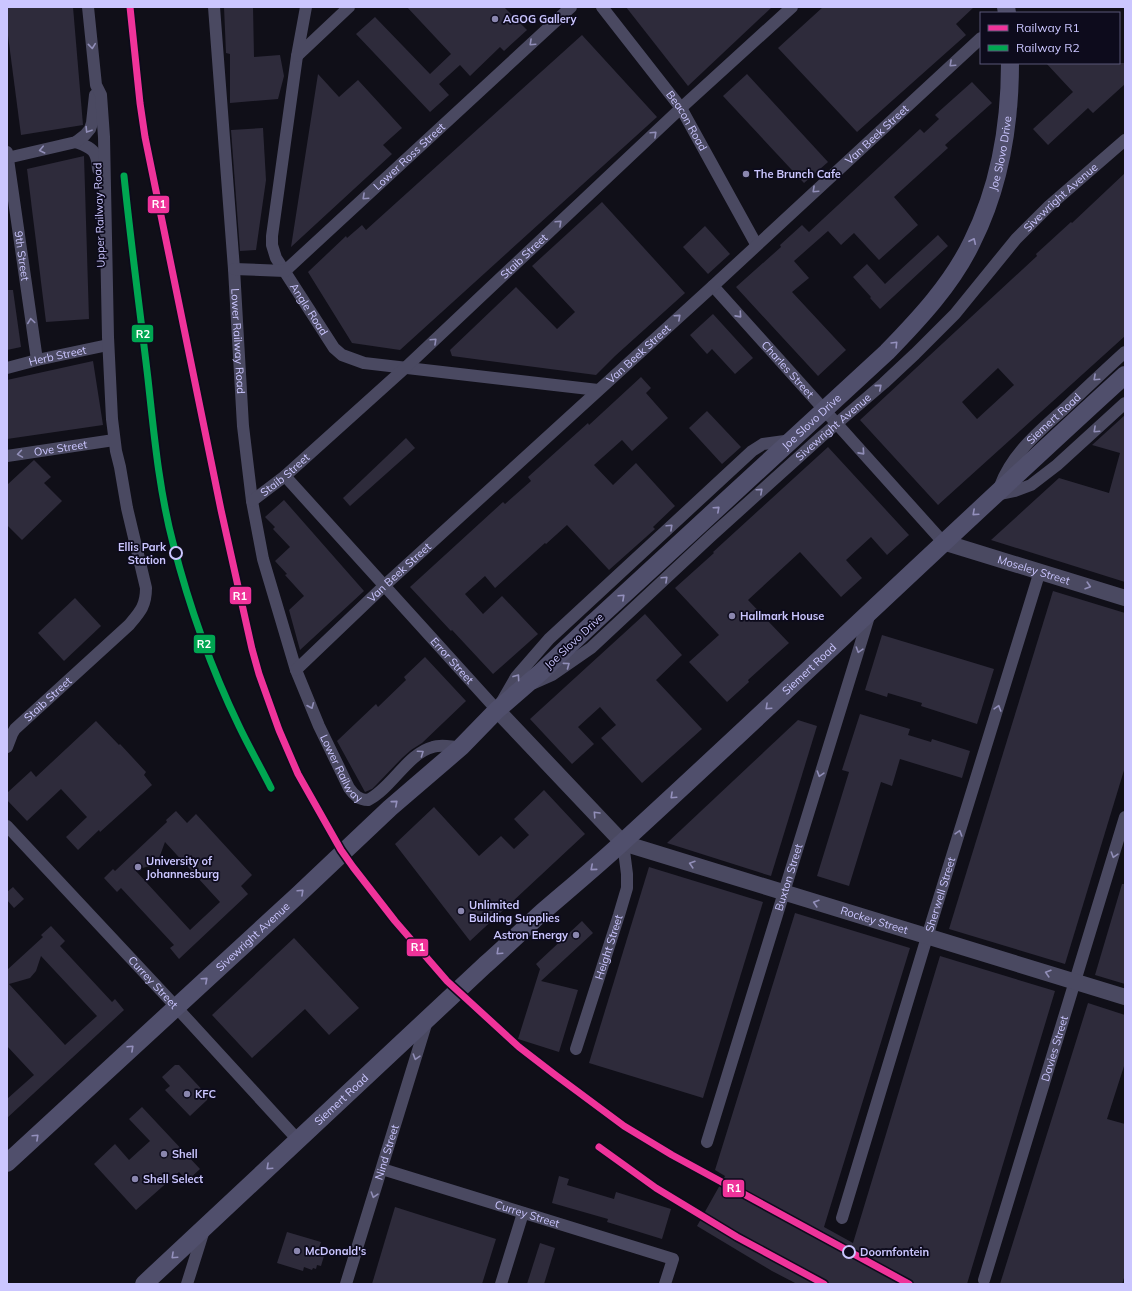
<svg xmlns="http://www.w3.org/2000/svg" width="1132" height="1291" font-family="Mulish,sans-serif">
  <rect width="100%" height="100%" fill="#100f18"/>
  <g fill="#2e2b3b" fill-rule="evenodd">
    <path d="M7,7H73L83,125L21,135L7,28Z"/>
    <path d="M224,7H253L254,57L280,55L284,76L278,99L230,103V54L226,53Z"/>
    <path d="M407,7H504L527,30L504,51L500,47L470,76L460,65L439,84L449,95L430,112L356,34L375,17L430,74L451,54Z"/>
    <path d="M626,7H772L688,86Z"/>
    <path d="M823,7H974L956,24L966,35L857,132L778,48Z"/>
    <path d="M582,35L657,117L400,350L352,343L308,272L346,236L347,238L362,225L366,230Z"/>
    <path d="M1046,63H1125V84L1093,113L1088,108L1048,145L1033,129L1073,92Z"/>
    <path d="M318,74L339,97L358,80L402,128L383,145L392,154L291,247Z"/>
    <path d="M747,74L828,162L804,183L723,96Z"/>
    <path d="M972,82L992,103L945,145L948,148L894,197L918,225L879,260L854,233L841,245L828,231L794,261L809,278L792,292L846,350L818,376L736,287L781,247L780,245L802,225L809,232L920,129L924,133L939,119L935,115Z"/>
    <path d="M263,128L266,180L256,250L240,251L231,130Z"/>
    <path d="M84,156L89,319L46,322L27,169Z"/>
    <path d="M1125,173V336L938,505L860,420L1037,256L1036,254L1071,222L1072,223ZM998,368L1014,385L977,419L962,402Z"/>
    <path d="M602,202L685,293L615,356L596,375L452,356L450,350L516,287L557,329L575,312L532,266Z"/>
    <path d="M705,226L730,254L708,274L683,247Z"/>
    <path d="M938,235L948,246L880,309L870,298L871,297L853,277L867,264L885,284Z"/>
    <path d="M7,290H13L21,347L7,350Z"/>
    <path d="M713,314L753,358L735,374L712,349L707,354L690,335Z"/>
    <path d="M93,361L103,425L7,439V380Z"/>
    <path d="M641,377L651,388L646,393L668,418L632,451L622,440L594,465L613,485L636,463L675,506L653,527L655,529L609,570L567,525L546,544L545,543L495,588L485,576L465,594L483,614L502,596L538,634L493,674L452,630L451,631L410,587L503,502L505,504L531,481L528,477L588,423L589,425Z"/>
    <path d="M707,411L741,447L722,464L689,428Z"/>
    <path d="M1125,415V582L991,540L1059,478L1109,493L1120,453L1092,445Z"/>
    <path d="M406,438L415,448L350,506L343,498Z"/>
    <path d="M828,447L909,535L887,555L871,537L846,560L862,578L841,597L800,552L748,600L789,643L748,680L749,682L727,702L689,662L719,635L675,588L714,553L713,552Z"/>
    <path d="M34,460L51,477L44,483L62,501L22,540L7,525V485Z"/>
    <path d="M284,500L364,591L300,650L289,610L304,596L285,575L287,574L275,561L290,547L273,529L275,527L265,517Z"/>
    <path d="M1053,591L1125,613V767L1065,964L949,929Z"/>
    <path d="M75,598L101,626L64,661L38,633Z"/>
    <path d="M645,614L682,655L656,680L702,729L642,783L601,738L616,725L600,707L578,727L594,744L572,764L530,719Z"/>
    <path d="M882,635L994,669L977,724L921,706L922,703L888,693L887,697L865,690Z"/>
    <path d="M425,657L466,701L422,743L411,750L402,758L378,783L372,789L365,792L337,741L376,704L378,707L406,680L404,677Z"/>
    <path d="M860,714L910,729L908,735L931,742L932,739L970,751L962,778L900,759L892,786L881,782L849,886L817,876L849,772L842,770Z"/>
    <path d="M798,720L817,726L771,876L667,843Z"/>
    <path d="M96,721L119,745L120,744L146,772L144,775L152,785L100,832L99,830L78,850L66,837L87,817L61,789L27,821L7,800V793L31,771L36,777Z"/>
    <path d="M544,790L585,834L470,941L395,844L434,807L479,856L501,836L514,849L529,835L514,819Z"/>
    <path d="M176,811L187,823L196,814L252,875L241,886L248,894L179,959L170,948L174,945L121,888L117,892L104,878L113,869L115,871L167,822L166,820ZM165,842L220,902L190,930L135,870L150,866L158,861Z"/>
    <path d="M649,867L763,902L703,1098L589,1063Z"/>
    <path d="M1122,884H1125V984L1095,975Z"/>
    <path d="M13,887L24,899L14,908L7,900V892Z"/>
    <path d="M795,913L910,948L824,1227L853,1243L940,956L1055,991L967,1284H797L772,1271L697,1226L725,1176L715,1170Z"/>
    <path d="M582,921L593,933L541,981L578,990L559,1052L518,1039L540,969L536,964Z"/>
    <path d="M51,926L65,941L60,946L112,1002L115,999L124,1010L7,1118V1099L34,1075L7,1046V970L43,937L41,935ZM41,956L97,1016L65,1045L9,984L30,978L36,971Z"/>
    <path d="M294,938L359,1008L329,1035L305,1009L252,1058L212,1015Z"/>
    <path d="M1088,1003L1125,1015V1063L1107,1119L1125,1124V1275L1122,1284H1000Z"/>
    <path d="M175,1065H179L208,1096L207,1100L190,1116L165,1090L170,1086L162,1077Z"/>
    <path d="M142,1107L200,1169L187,1181L179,1172L136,1210L94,1164L115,1144L129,1160L150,1141L129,1119Z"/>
    <path d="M559,1176L569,1179L567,1185L614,1199L616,1192L671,1209L662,1239L607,1222L608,1219L552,1203Z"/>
    <path d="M395,1207L496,1239L482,1284H372Z"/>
    <path d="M287,1232L321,1242L319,1248L324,1249L322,1255L324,1256L321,1266L317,1265L316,1269L313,1268L312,1270L304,1267L303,1271L277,1263Z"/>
    <path d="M540,1243L555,1248L544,1284H527Z"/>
  </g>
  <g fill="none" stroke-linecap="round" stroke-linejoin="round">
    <g stroke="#4a4961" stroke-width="12">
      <path id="s1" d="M214,7L234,269L243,426L252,501L263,559L296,670L319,726L349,788C354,795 359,800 368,800C391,789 408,753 433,747C441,744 452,747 461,747"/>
      <path id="s2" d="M306,7L297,56L272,236V245L276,258L334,348L342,355L364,363L598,390"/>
      <path id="s3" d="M602,7L681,108L756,244"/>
      <path d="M297,56L349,7"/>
      <path d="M76,142C93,148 97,151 98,169"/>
      <path id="s4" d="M7,152L37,360"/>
      <path d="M7,158L76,142L85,135L90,129L92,123L95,95"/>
      <path id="s5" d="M234,269L285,271L571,7"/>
      <path id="s6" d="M713,286L943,542"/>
      <path id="s7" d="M7,368L37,360L108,345"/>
      <path id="s8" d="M7,456L114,440"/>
      <path id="s9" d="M285,476L497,710L516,677L549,639L752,451L763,444L792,440"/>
      <path id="s10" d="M1000,486C1012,454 1039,431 1064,409C1084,390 1104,371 1125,352"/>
      <path d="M996,495L1015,491L1031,485L1057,465L1125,403"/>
      <path id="s11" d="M252,501L285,476L405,368L681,108L792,7"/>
      <path id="s12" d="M296,670L385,585L713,286L981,38"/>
      <path id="s13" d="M534,683L552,675L591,648L711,536L821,437L884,383L915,354L955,314L1016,239L1049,206L1125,140"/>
      <path id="s14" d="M7,747L12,734L15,729L129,625C140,612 146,606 146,588L127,508L120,467L116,451L112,419L108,337L104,137L101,95L96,85L88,7"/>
      <path id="s15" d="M7,826L166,996L298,1140"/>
      <path id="s16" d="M576,1049L619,915L627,888V874L623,843"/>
      <path id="s17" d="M707,1142L870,613"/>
      <path id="s18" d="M382,1169L673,1259L665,1284"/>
      <path id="s19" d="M842,1218L927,937L1040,571"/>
      <path id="s20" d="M984,1280L1125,817"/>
      <path d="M187,1284L204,1230"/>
      <path id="s21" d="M346,1284L427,1021"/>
      <path d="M501,1284L523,1213"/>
    </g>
    <g stroke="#4a4961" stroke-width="16">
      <path id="s22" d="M943,542L1125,598"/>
      <path id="s23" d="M497,710L623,843L1125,997"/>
    </g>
    <g stroke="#504f6c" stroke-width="18">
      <path d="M1006,7L1007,13"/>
      <path id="s24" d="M7,1163L298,895L390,808L461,747L497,710L541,672L593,623"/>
      <path id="s25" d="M144,1284L485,965C503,949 521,932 539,915C568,890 597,866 625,840C793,686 957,528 1125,375"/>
    </g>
    <path stroke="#504f6c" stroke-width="18" id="s26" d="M593,623L887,352C919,319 952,284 972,242C1000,186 1010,125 1010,63"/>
    <g stroke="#0d0b1c" stroke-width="10">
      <g id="rail-1">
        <path d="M130,7L140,103L145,137L221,510L252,649L259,674L279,730L298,774L341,850L353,867L395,921L447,981L519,1047L554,1074L624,1126L672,1155L909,1284"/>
        <path d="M599,1147L656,1188L737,1237L824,1284"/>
      </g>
    </g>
    <g stroke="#0d0b1c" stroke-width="10">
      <path id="rail-2" d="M124,176C131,244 140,311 148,379C154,434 159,490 173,543C189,606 211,668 239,726C249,747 261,768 271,788"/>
    </g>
    <use href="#rail-1" stroke="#ef339a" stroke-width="7"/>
    <use href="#rail-2" stroke="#00a651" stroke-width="7"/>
  </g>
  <defs><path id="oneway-chevron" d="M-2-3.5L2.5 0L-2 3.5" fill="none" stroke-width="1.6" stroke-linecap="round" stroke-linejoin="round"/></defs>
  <g stroke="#918eb8">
    <use href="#oneway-chevron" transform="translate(532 43) rotate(137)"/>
    <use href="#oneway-chevron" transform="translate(92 46) rotate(84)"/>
    <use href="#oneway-chevron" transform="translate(952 64) rotate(137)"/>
    <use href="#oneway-chevron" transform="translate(88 130) rotate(122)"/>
    <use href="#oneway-chevron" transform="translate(654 134) rotate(-43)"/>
    <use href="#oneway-chevron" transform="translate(42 150) rotate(167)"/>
    <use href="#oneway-chevron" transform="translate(815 190) rotate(137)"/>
    <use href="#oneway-chevron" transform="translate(365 197) rotate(137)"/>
    <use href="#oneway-chevron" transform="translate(559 223) rotate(-43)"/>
    <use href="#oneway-chevron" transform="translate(739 315) rotate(48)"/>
    <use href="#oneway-chevron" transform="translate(678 317) rotate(-42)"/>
    <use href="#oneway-chevron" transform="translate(31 321) rotate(-98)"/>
    <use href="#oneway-chevron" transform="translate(434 341) rotate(-43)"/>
    <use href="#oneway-chevron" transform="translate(1096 378) rotate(137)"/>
    <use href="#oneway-chevron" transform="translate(879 387) rotate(-40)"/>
    <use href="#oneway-chevron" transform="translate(1096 430) rotate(137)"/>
    <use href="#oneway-chevron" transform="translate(862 452) rotate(48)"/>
    <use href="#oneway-chevron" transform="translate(20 454) rotate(171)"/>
    <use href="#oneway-chevron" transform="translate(760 491) rotate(-42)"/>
    <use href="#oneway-chevron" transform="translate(670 527) rotate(-43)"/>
    <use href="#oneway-chevron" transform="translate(665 579) rotate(-43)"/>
    <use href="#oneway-chevron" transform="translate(1088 586) rotate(17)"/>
    <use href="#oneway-chevron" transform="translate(859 650) rotate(107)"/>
    <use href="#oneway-chevron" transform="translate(567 665) rotate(-36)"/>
    <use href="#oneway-chevron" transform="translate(517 677) rotate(-54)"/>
    <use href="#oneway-chevron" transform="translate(311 706) rotate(67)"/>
    <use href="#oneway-chevron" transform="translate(998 708) rotate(-73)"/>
    <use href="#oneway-chevron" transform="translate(421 753) rotate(-35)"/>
    <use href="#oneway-chevron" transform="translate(820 774) rotate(107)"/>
    <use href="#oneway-chevron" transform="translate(596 814) rotate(-133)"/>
    <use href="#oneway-chevron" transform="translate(959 833) rotate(-73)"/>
    <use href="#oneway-chevron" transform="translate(1114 855) rotate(107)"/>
    <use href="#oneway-chevron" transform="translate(692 864) rotate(-163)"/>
    <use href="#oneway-chevron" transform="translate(816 903) rotate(-163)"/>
    <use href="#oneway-chevron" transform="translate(1048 973) rotate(-163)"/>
    <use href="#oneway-chevron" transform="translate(416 1057) rotate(107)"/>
    <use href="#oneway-chevron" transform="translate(374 1195) rotate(107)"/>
  </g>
  <g stroke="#9490bd">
    <use href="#oneway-chevron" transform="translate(973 241) rotate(-65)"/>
    <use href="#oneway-chevron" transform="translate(895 344) rotate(-46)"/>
    <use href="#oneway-chevron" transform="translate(717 509) rotate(-42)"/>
    <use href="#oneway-chevron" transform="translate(975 513) rotate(138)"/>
    <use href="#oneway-chevron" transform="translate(622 597) rotate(-43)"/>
    <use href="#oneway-chevron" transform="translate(768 707) rotate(137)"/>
    <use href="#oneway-chevron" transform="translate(673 796) rotate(137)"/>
    <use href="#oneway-chevron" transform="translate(395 803) rotate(-41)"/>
    <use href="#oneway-chevron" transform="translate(593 868) rotate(139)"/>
    <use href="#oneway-chevron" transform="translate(301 892) rotate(-43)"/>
    <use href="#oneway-chevron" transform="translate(499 952) rotate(137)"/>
    <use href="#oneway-chevron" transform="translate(205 980) rotate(-42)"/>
    <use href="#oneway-chevron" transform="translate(131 1048) rotate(-43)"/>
    <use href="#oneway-chevron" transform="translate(36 1137) rotate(-43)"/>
    <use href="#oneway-chevron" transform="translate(269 1167) rotate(137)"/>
    <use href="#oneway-chevron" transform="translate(174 1256) rotate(137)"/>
  </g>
  <g fill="#8a86ae" stroke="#0d0b1c" stroke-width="1.5">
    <circle cx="495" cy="19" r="4"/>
    <circle cx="746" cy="174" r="4"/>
    <circle cx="732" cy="616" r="4"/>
    <circle cx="138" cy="867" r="4"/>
    <circle cx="461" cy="911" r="4"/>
    <circle cx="576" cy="935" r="4"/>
    <circle cx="187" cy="1094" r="4"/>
    <circle cx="164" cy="1154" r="4"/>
    <circle cx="135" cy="1179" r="4"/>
    <circle cx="297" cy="1251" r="4"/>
  </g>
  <g fill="#0d0b1c" stroke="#cbc6ff" stroke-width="2">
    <circle cx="176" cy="553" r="6"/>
    <circle cx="849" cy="1252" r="6"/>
  </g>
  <g text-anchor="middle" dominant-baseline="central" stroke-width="3.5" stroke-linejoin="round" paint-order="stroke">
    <g font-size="11" font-weight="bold" fill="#cbc6ff" stroke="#0d0b1c" text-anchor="start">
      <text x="503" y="19">AGOG Gallery</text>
      <text x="754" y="174">The Brunch Cafe</text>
      <text x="740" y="616">Hallmark House</text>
      <text x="146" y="861">University of<tspan x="146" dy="13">Johannesburg</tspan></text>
      <text x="469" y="905">Unlimited<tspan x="469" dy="13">Building Supplies</tspan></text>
      <text x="568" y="935" text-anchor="end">Astron Energy</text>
      <text x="195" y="1094">KFC</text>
      <text x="172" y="1154">Shell</text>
      <text x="143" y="1179">Shell Select</text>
      <text x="305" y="1251">McDonald's</text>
    </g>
    <g font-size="11" fill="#cbc6ff" stroke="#0d0b1c">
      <text stroke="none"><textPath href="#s3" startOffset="142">Beacon Road</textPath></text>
      <text stroke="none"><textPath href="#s12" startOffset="790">Van Beek Street</textPath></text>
      <text stroke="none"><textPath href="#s26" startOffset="633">Joe Slovo Drive</textPath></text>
      <text stroke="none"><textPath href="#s5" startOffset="220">Lower Ross Street</textPath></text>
      <text stroke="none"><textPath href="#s13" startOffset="719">Sivewright Avenue</textPath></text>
      <text transform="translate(99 215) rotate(-92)">Upper Railway Road</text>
      <text stroke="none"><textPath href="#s4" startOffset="105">9th Street</textPath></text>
      <text stroke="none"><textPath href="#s11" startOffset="366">Staib Street</textPath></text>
      <text stroke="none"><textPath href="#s2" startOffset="315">Angle Road</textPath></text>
      <text stroke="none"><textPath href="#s1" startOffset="335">Lower Railway Road</textPath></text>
      <text stroke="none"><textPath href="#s12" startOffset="466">Van Beek Street</textPath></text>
      <text stroke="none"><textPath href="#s7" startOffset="52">Herb Street</textPath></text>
      <text stroke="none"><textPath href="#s6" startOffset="112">Charles Street</textPath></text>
      <text stroke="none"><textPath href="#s10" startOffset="87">Siemert Road</textPath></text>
      <text stroke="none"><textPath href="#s26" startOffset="297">Joe Slovo Drive</textPath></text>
      <text stroke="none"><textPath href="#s13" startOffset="395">Sivewright Avenue</textPath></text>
      <text stroke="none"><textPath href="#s8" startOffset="54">Ove Street</textPath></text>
      <text stroke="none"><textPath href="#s11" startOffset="42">Staib Street</textPath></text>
      <text stroke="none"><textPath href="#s22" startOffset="95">Moseley Street</textPath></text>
      <text stroke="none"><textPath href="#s12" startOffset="142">Van Beek Street</textPath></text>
      <text transform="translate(574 641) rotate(-43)">Joe Slovo Drive</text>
      <text stroke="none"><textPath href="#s9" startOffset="249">Error Street</textPath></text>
      <text stroke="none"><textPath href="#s25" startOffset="906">Siemert Road</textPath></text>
      <text stroke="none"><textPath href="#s14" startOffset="64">Staib Street</textPath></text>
      <text stroke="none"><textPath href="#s1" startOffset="779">Lower Railway</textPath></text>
      <text stroke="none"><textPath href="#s17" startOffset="277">Buxton Street</textPath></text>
      <text stroke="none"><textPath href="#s19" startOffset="338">Sherwell Street</textPath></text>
      <text stroke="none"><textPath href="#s23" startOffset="446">Rockey Street</textPath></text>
      <text stroke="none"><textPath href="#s24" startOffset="334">Sivewright Avenue</textPath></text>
      <text stroke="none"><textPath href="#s16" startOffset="107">Height Street</textPath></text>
      <text stroke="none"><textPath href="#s15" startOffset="214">Currey Street</textPath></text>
      <text stroke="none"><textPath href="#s20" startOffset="242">Davies Street</textPath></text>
      <text stroke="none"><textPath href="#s25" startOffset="270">Siemert Road</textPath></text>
      <text stroke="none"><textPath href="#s21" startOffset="138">Nind Street</textPath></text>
      <text stroke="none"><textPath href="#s18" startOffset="152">Currey Street</textPath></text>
    </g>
    <g font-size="11" font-weight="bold" fill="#cbc6ff" stroke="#0d0b1c" text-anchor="end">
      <text x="166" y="547">Ellis Park<tspan x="166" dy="13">Station</tspan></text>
      <text x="860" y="1252" text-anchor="start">Doornfontein</text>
    </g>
  </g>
  <g stroke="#0d0b1c" stroke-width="1.5">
    <rect x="147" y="195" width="23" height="19" rx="4" fill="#ef339a"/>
    <rect x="131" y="324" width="23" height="19" rx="4" fill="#00a651"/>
    <rect x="229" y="586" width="23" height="19" rx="4" fill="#ef339a"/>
    <rect x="193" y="634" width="23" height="20" rx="4" fill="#00a651"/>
    <rect x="406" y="938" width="23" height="19" rx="4" fill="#ef339a"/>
    <rect x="722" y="1179" width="23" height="19" rx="4" fill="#ef339a"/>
  </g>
  <g font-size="11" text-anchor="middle" font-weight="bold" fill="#fff">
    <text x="159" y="208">R1</text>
    <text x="143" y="338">R2</text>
    <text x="240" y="600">R1</text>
    <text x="204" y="648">R2</text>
    <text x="418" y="951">R1</text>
    <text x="734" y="1192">R1</text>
  </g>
  <rect width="1132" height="1291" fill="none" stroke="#cbc6ff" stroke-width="16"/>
  <rect x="980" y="12" width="140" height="52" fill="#0d0b1c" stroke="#595677"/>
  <rect x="988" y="25" width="20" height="6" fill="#ef339a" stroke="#595677"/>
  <text x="1016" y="32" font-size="12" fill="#cbc6ff">Railway R1</text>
  <rect x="988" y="45" width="20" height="6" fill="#00a651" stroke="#595677"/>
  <text x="1016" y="52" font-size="12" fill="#cbc6ff">Railway R2</text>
</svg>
